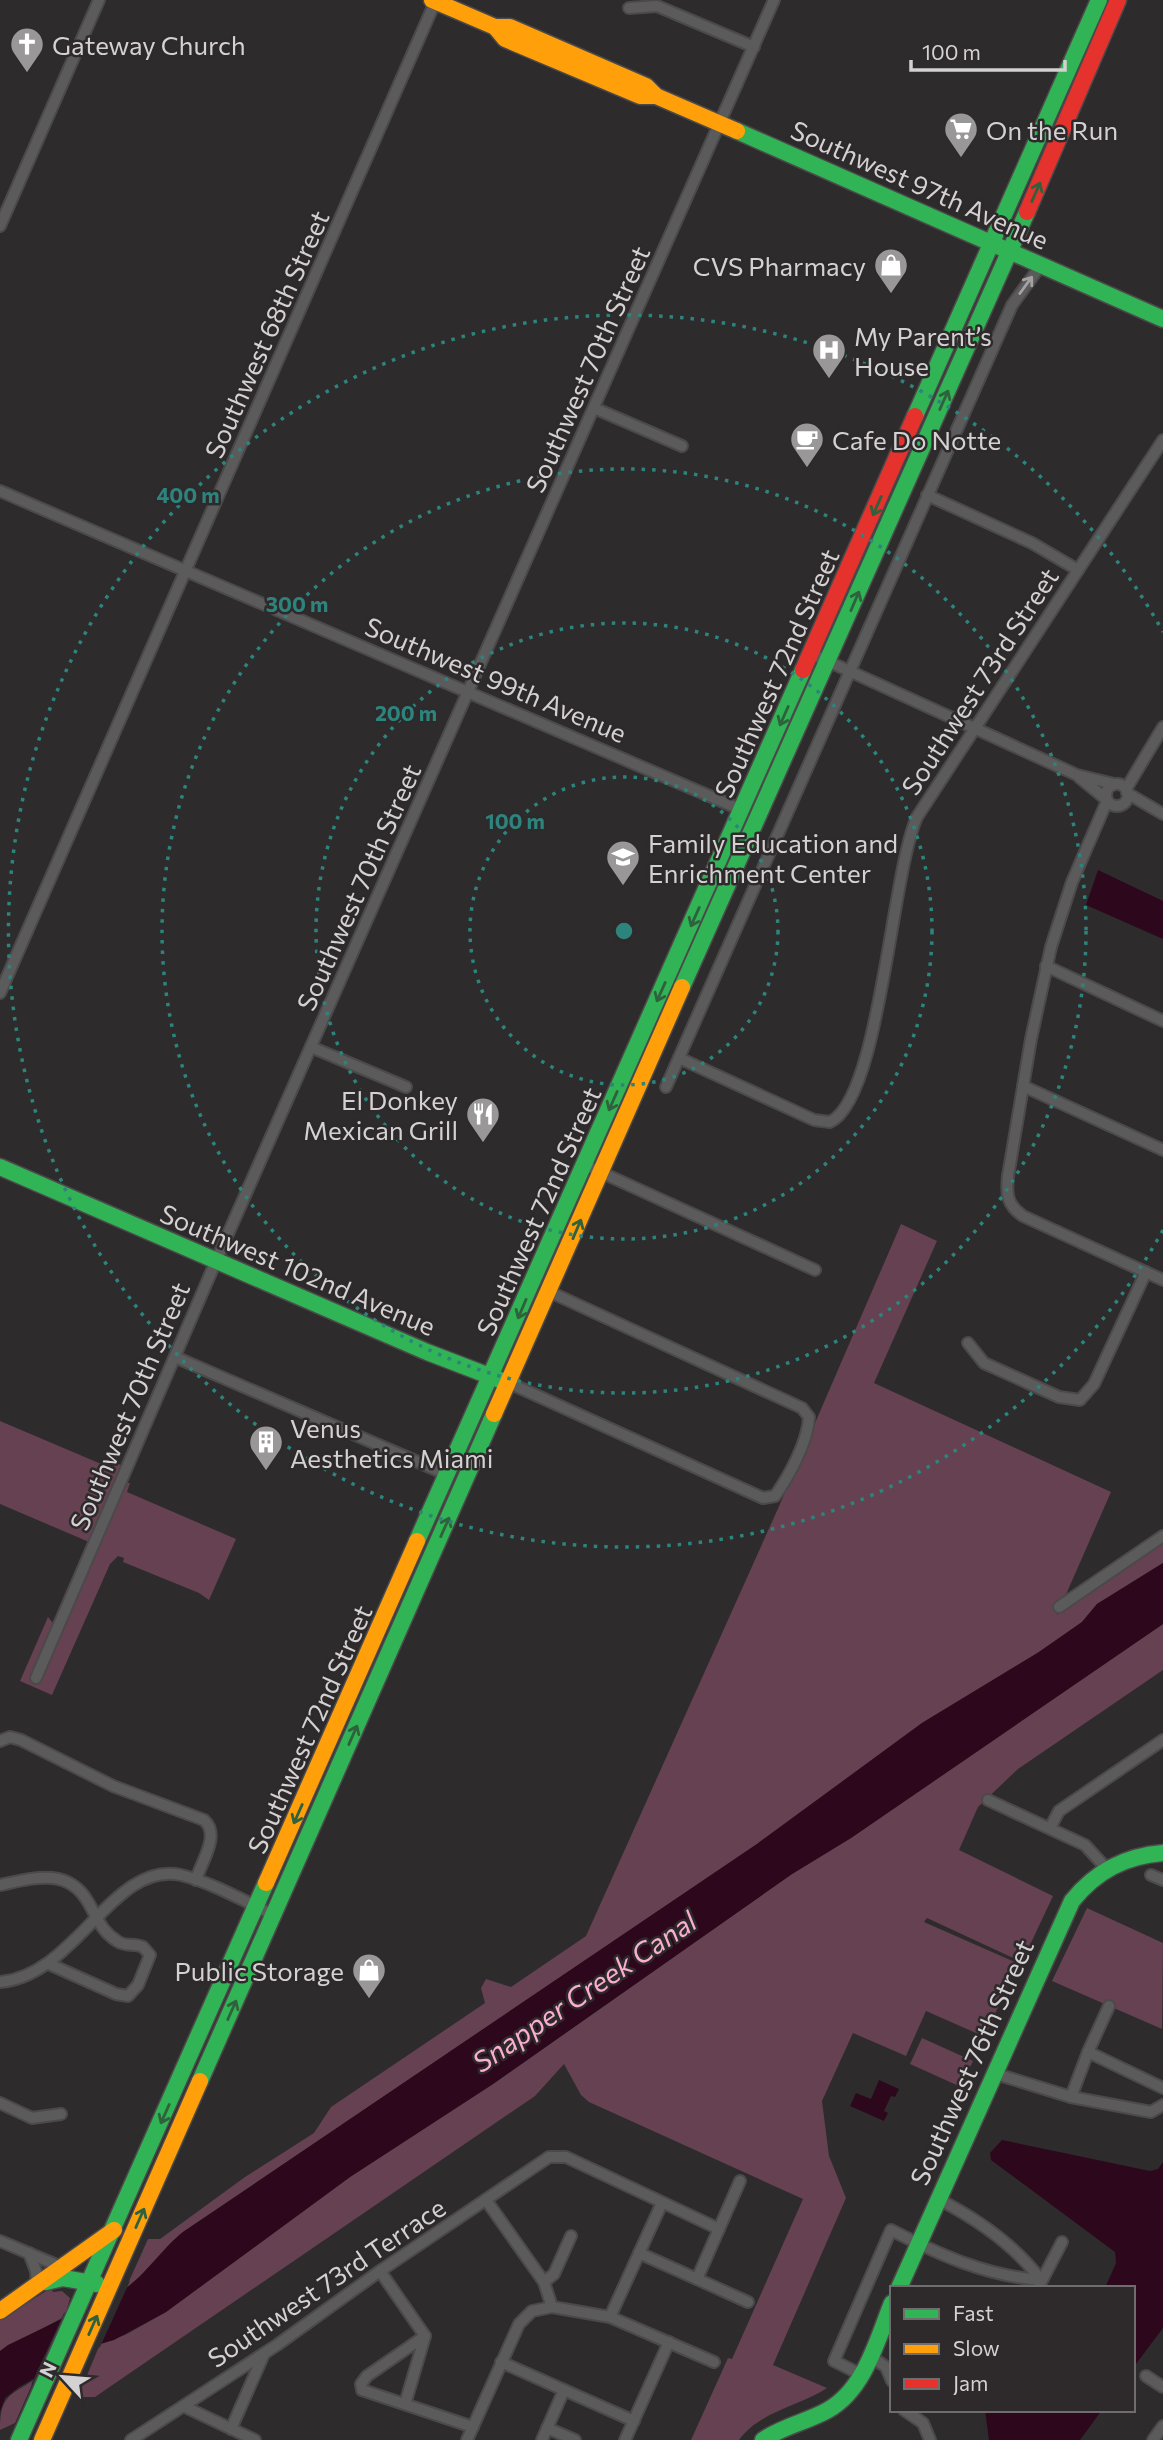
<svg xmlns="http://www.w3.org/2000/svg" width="1163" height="2440" font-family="Commissioner,sans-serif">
  <rect width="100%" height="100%" fill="#2d2b2c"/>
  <g fill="#654151">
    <path d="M901,1224L937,1241L874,1383L1111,1492L1057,1615L1163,1542V1563L1097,1604L1082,1622L1039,1652L922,1723L757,1844L183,2232C162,2249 145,2275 126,2288L148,2239H160L245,2177L314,2133L331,2107L485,2003L481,1988L486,1979L511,1987L586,1936L780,1504Z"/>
    <path d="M0,1421L113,1469L116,1462L122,1466L89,1542L0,1504Z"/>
    <path d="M125,1483H130L127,1492L236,1539L209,1600L199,1593L123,1562L124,1558L118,1556L110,1564L52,1695L20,1681L48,1617L53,1623L31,1677Z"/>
    <path d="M1163,1624V1670L1018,1769L978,1807L959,1850L1053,1896L1022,1962L927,1918L924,1922L1017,1963L985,2037L926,2011L906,2056L853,2033L822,2101L829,2156L846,2198L773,2365L827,2388C798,2407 760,2411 739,2440H691L728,2358L732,2359L803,2199L589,2102L581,2095L564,2064L535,2096L95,2397H78L100,2344L125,2335L166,2312L350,2177L493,2084L792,1874L851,1838Z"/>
    <path d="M1087,1908L1163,1943L1162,2029L1052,1981Z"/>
    <path d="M922,2038L973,2061L961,2087L910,2064Z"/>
    <path d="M51,2288L53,2292L62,2291L70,2298L65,2316L74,2297L22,2417L64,2317L0,2351V2320Z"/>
    <path d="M34,2380L15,2423L0,2430C0,2397 8,2396 34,2380Z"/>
  </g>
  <g fill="#2d081d">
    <path d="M1098,870L1163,901V939L1086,905Z"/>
    <path d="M1163,1563V1624L851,1838L792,1874L493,2084L350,2177L166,2312L114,2340L90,2347L19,2387L5,2398L0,2412V2351L8,2345L126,2288C145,2275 162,2249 183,2232L757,1844L922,1723L1039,1652L1082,1622L1097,1604Z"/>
    <path d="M879,2080L899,2089L895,2097L891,2096L884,2111L888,2113L884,2121L850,2106L856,2093L871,2099Z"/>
    <path d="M1002,2140L1150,2171L1158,2169L1163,2162V2328L1133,2368V2288H1105L1116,2263L1115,2252L991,2160L990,2153Z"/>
    <path d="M985,2410H1102L1080,2440H989Z"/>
  </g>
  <path fill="#2d2b2c" d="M130,2281L100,2347L31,2385L64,2313Z"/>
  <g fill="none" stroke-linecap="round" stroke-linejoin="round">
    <g stroke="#4b494a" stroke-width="14">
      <g id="street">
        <path d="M629,8L657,6L754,47"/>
        <path d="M0,226L99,0"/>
        <path d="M594,408L682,446"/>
        <path d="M0,491L742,810"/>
        <path d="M927,495L1032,543L1078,570"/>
        <path d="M812,654L1077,775L1114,784"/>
        <path d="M1079,777L1106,799"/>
        <circle cx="1117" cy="795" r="11"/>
        <path d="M1126,789L1163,727"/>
        <path d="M1127,793L1163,814"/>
        <path d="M1107,801L1072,882L1051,947L1031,1039L1008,1176C1006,1194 1007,1205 1023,1216L1163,1280"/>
        <path d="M1046,966L1163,1021"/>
        <path d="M0,993L436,0"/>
        <path d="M311,1047L406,1087"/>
        <path d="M679,1058L814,1120L830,1122C880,1099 891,875 917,817L1163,440"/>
        <path d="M1023,1086L1163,1150"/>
        <path d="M666,1087L1012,305L1041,265"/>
        <path d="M585,1165L815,1270"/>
        <path d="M968,1343L984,1363L1059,1397L1080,1400L1094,1384L1146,1272"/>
        <path d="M175,1357L448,1475"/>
        <path d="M509,1383L763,1498L775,1496C789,1476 808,1442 809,1417L802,1408L550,1292"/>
        <path d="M1059,1607L1163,1536"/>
        <path d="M36,1678L216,1261L774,0"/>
        <path d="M0,1741L10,1737L21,1740L113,1786L204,1820C221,1835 201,1862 196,1880"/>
        <path d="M988,1800L1085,1845L1106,1868"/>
        <path d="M1050,1828L1059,1811L1163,1740"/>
        <path d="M1151,1875L1163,1880"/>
        <path d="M0,1885C33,1878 68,1867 88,1902C97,1917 101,1931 117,1941C125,1947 134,1943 143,1947L150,1955L138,1985L128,1996L116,1994L49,1964"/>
        <path d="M0,1982C76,1976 113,1860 181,1875C213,1883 244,1901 274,1915"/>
        <path d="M1088,2052L1109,2006"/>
        <path d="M993,2073L1071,2097L1088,2052L1163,2088"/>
        <path d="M1071,2097L1151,2112L1163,2105"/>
        <path d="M0,2103L32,2118L61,2114"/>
        <path d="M938,2199C977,2219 1014,2244 1041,2280"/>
        <path d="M486,2200L544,2282L552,2307L610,2317L714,2362"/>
        <path d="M0,2241L59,2266"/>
        <path d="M29,2253L36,2271L37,2286"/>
        <path d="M639,2253L748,2302"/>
        <path d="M380,2271L425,2336L367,2376L361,2384L362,2390L473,2427"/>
        <path d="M697,2279L740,2181"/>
        <path d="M544,2282L554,2274L571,2236"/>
        <path d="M1038,2288L1062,2242"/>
        <path d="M610,2317L662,2203"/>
        <path d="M869,2355L886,2367L892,2381"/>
        <path d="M501,2362L634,2421"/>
        <path d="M860,2374L834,2361L891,2230C940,2255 986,2276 1041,2280"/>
        <path d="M1146,2376L1163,2387"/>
        <path d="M405,2404L425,2336"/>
        <path d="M183,2406L255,2440"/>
        <path d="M904,2410L923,2423L930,2440"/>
        <path d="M547,2428L575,2440"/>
        <path d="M231,2429L264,2354"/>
        <path d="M131,2440L277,2345L380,2271L549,2157H566L719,2229"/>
        <path d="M467,2440L519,2324L532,2311L552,2307"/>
        <path d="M542,2440L564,2390"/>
        <path d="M625,2440L669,2342"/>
        <path d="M1153,2440L1163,2426"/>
      </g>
    </g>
    <g stroke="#4b494a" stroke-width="19">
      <g id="fast">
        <path d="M737,131L1163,319"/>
        <path d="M915,416L1099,0"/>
        <path d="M682,987L1027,212"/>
        <path d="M0,1167L427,1352L500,1380"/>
        <path d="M417,1541L803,670"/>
        <path d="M200,2081L494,1414"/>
        <path d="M46,2282L63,2278L97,2284"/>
        <path d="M899,2288L1072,1901C1096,1871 1125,1856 1163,1853"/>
        <path d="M19,2440L266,1883"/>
        <path d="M763,2440C783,2426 807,2422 828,2410C865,2389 877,2340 892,2303"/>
      </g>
    </g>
    <g stroke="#4b494a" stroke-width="19">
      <g id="slow">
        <path d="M432,0L495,27H510L646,86L656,96L737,131"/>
        <path d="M495,27L505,39L640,96H656"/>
        <path d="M494,1414L682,987"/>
        <path d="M266,1883L417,1541"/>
        <path d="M0,2311L114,2230"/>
        <path d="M42,2440L200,2081"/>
      </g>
    </g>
    <g stroke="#4b494a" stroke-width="19">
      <g id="jam">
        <path d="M1027,212L1118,0"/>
        <path d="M803,670L915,416"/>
      </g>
    </g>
    <use href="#street" stroke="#5c5b5b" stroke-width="10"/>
    <use href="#fast" stroke="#30b455" stroke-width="16"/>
    <use href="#slow" stroke="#ff9f0a" stroke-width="16"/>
    <use href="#jam" stroke="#e5322d" stroke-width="16"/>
  </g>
  <defs><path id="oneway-shaft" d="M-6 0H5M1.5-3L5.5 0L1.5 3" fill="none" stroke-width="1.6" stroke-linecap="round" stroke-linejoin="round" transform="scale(1.75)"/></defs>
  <g stroke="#2f613c">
    <use href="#oneway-shaft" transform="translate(1036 192) rotate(-66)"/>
    <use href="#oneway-shaft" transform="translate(944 400) rotate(-66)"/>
    <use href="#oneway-shaft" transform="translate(877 506) rotate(114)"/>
    <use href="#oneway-shaft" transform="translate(855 601) rotate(-67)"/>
    <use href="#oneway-shaft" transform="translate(784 716) rotate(114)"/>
    <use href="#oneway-shaft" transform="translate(695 917) rotate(114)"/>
    <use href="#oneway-shaft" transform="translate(661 992) rotate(114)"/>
    <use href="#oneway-shaft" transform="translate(613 1101) rotate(114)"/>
    <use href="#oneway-shaft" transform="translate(577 1229) rotate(-67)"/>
    <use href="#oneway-shaft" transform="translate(522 1309) rotate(113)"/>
    <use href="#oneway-shaft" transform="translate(445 1527) rotate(-66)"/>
    <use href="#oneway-shaft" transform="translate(353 1735) rotate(-66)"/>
    <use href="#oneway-shaft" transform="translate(298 1814) rotate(114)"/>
    <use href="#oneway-shaft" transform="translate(232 2010) rotate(-66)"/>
    <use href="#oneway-shaft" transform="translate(165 2114) rotate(114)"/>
    <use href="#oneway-shaft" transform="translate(140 2218) rotate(-66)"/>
    <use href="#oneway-shaft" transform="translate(93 2325) rotate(-66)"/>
  </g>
  <use stroke="#a4a2a2" href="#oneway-shaft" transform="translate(1026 285) rotate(-54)"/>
  <g fill="none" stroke="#2d847d" stroke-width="3.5" stroke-dasharray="3.5 7">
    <circle cx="624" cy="931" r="154"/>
    <circle cx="624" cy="931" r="308"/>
    <circle cx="624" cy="931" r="462"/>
    <path d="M1163 1230A616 616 0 1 1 1163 632"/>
  </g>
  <defs>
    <g id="church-pin" transform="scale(1.75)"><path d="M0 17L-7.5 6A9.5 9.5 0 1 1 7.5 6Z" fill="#9a9798" stroke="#2e2a2b"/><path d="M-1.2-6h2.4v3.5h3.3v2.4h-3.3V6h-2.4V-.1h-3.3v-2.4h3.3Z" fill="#fff"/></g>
    <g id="supermarket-pin" transform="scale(1.75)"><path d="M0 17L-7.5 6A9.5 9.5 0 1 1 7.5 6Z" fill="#9a9798" stroke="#2e2a2b"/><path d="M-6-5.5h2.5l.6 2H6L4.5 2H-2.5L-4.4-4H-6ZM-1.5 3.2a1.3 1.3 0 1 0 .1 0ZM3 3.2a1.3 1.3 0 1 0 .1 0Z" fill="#fff"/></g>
    <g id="shop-pin" transform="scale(1.75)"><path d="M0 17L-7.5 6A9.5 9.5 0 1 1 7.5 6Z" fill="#9a9798" stroke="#2e2a2b"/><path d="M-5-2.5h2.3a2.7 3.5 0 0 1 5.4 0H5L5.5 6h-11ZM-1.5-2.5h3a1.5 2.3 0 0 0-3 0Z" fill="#fff"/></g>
    <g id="hospital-pin" transform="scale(1.75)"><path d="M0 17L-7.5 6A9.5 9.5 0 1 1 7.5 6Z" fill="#9a9798" stroke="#2e2a2b"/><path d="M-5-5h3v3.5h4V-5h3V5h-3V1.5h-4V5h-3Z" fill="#fff"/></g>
    <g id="cafe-pin" transform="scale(1.75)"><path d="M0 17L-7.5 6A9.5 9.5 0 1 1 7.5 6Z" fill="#9a9798" stroke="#2e2a2b"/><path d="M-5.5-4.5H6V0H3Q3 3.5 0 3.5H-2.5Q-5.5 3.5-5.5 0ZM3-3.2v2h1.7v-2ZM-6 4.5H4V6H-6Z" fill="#fff"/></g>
    <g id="school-pin" transform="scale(1.75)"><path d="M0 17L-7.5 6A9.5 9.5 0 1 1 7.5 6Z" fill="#9a9798" stroke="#2e2a2b"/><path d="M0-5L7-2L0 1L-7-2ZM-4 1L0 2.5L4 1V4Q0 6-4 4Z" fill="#fff"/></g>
    <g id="restaurant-pin" transform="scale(1.75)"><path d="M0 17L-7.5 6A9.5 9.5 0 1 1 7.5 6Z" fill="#9a9798" stroke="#2e2a2b"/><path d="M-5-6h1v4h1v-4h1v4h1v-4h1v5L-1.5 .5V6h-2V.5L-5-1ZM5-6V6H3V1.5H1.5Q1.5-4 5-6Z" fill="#fff"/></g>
    <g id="building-pin" transform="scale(1.75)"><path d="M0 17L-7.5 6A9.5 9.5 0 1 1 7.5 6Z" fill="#9a9798" stroke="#2e2a2b"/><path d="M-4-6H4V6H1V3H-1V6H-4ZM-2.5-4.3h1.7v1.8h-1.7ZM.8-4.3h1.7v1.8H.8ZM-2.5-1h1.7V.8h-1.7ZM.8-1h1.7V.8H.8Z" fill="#fff"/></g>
  </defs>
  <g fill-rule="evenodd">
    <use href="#church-pin" x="27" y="44"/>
    <use href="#supermarket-pin" x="961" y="129"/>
    <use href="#shop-pin" x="891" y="265"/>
    <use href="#hospital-pin" x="829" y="350"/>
    <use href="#cafe-pin" x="807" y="439"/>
    <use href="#school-pin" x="623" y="857"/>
    <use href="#restaurant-pin" x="483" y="1114"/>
    <use href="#building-pin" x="266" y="1442"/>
    <use href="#shop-pin" x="369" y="1970"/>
  </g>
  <g text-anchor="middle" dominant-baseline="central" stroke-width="5" stroke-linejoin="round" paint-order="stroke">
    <g font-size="26" fill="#d4d1d2" stroke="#2e2a2b" text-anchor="start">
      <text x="52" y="44">Gateway Church</text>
      <text x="986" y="129">On the Run</text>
      <text x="866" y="265" text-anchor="end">CVS Pharmacy</text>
      <text x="854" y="335">My Parent’s<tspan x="854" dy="30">House</tspan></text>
      <text x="832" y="439">Cafe Do Notte</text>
      <text x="648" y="842">Family Education and<tspan x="648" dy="30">Enrichment Center</tspan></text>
      <text x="458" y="1099" text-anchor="end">El Donkey<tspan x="458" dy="30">Mexican Grill</tspan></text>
      <text x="290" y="1427">Venus<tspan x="290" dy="30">Aesthetics Miami</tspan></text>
      <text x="344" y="1970" text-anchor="end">Public Storage</text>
    </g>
    <g font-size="26" fill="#d4d1d2" stroke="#2e2a2b">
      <text transform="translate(920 184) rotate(24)">Southwest 97th Avenue</text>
      <text transform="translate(266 334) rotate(-66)">Southwest 68th Street</text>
      <text transform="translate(587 369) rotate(-66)">Southwest 70th Street</text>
      <text transform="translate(776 673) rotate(-66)">Southwest 72nd Street</text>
      <text transform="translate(496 679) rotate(23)">Southwest 99th Avenue</text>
      <text transform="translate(979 681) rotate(-57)">Southwest 73rd Street</text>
      <text transform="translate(358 887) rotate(-66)">Southwest 70th Street</text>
      <text transform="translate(538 1211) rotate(-66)">Southwest 72nd Street</text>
      <text transform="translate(298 1269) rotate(23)">Southwest 102nd Avenue</text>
      <text transform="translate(129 1406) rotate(-67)">Southwest 70th Street</text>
      <text transform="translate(309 1729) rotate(-66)">Southwest 72nd Street</text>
      <text transform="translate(971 2062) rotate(-66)">Southwest 76th Street</text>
      <text transform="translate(326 2282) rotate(-34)">Southwest 73rd Terrace</text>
    </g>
    <g font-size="28" font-style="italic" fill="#fbadd0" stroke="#2e2a2b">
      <text transform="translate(584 1991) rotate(-34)">Snapper Creek Canal</text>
    </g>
  </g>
  <circle cx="624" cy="931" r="10" fill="#2d847d" stroke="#2e2a2b" stroke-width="3.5"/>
  <g font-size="21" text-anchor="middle" font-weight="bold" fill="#2d847d" stroke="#2e2a2b" stroke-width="5" stroke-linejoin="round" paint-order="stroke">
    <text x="188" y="503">400 m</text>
    <text x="297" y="612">300 m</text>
    <text x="406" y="721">200 m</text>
    <text x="515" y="829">100 m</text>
  </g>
  <rect x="890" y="2286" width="245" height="126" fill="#2e2a2b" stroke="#706d6e" stroke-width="2"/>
  <rect x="904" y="2309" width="35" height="10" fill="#30b455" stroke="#706d6e" stroke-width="2"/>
  <text x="953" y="2321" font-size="21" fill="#d4d1d2">Fast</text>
  <rect x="904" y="2344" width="35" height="10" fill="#ff9f0a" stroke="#706d6e" stroke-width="2"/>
  <text x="953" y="2356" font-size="21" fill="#d4d1d2">Slow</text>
  <rect x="904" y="2379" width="35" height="10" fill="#e5322d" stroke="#706d6e" stroke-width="2"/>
  <text x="953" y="2391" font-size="21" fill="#d4d1d2">Jam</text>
  <g transform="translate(63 2377) rotate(296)" stroke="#2e2a2b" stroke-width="5" paint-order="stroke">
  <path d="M0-5L12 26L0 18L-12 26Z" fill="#d4d1d2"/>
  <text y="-10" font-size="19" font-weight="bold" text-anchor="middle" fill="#d4d1d2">N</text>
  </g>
  <path d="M911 60v10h154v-10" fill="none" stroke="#d4d1d2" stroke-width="3.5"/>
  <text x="922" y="60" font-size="21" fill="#d4d1d2" stroke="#2e2a2b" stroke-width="5" paint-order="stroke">100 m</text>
</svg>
